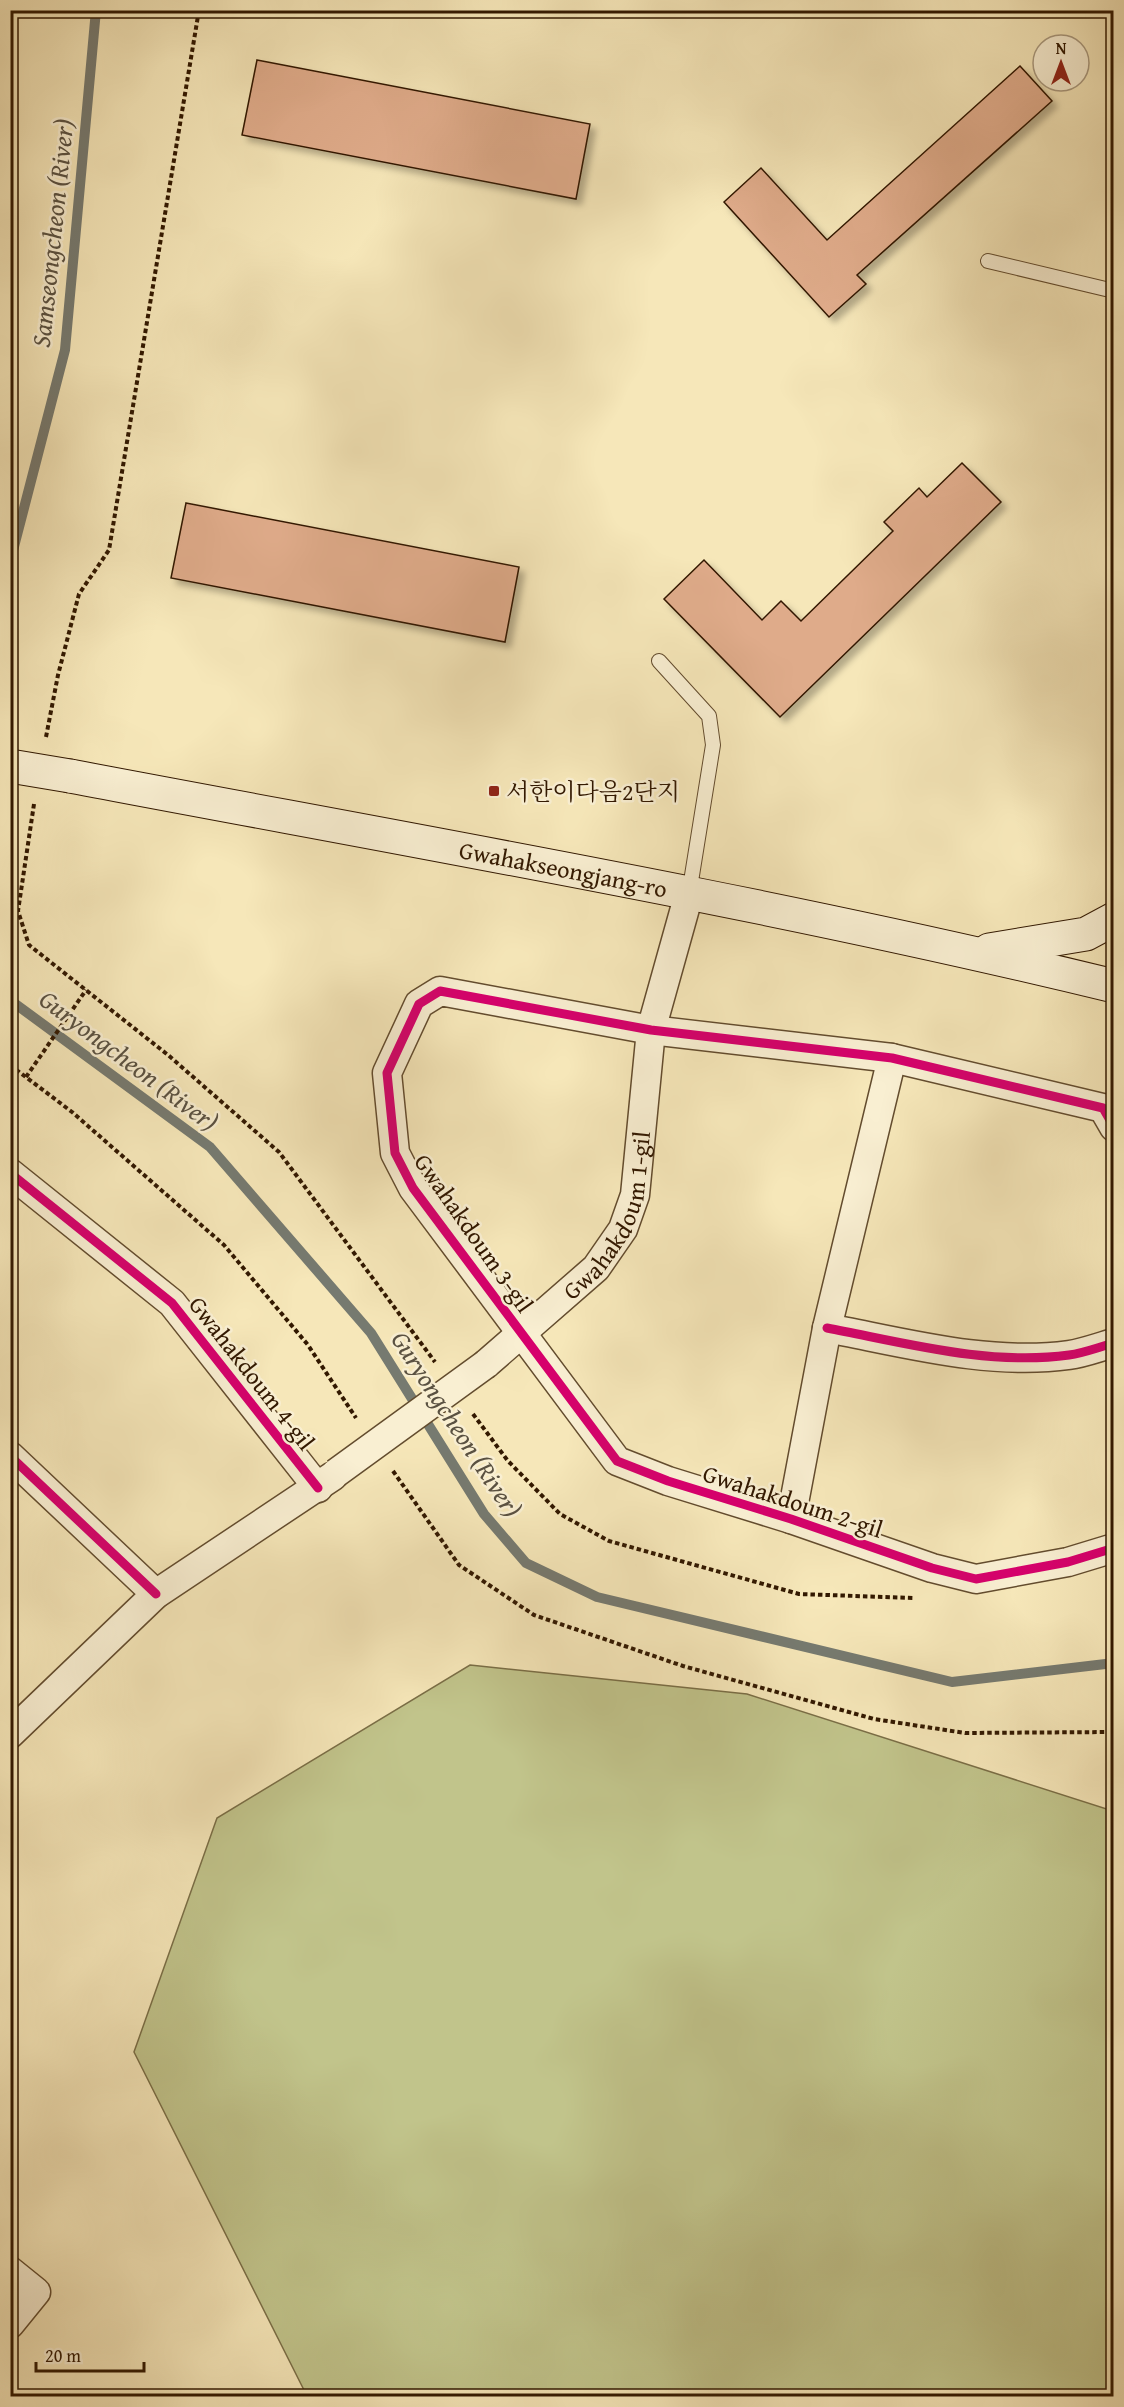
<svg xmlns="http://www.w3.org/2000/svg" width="1124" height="2407" font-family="'Gentium Book Plus','Noto Serif KR',serif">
  <defs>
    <filter id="shadow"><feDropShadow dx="5.5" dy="5.5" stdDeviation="3" flood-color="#0004"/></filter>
  </defs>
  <rect width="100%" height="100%" fill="#f6e7b9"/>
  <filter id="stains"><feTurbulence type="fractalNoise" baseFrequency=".00333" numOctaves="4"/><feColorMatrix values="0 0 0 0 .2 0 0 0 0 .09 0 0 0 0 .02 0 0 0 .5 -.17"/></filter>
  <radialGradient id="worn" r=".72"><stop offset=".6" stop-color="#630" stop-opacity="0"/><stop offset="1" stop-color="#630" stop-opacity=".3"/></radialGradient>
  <path fill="#c1c48b" stroke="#7a6e46" stroke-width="1.5" d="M470,1665L747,1694L1113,1811V2396H307L134,2052L217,1818Z"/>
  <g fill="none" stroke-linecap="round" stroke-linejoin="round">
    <g stroke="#767a70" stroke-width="10">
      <path d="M10,562L65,350L96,10"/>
      <path d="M10,1000L210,1147L371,1333L484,1514L526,1563L597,1597L952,1682L1114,1663"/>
    </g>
  </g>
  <g fill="#dfab8a" stroke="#321800" stroke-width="1.5" filter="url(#shadow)">
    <path d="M257,60L590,124L576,199L242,135Z"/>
    <path d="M1020,66L1052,101L857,275L866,284L829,317L724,202L761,168L827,240Z"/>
    <path d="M962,463L1001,502L780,717L664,599L704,560L762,620L781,601L801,621L893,531L884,522L919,488L927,497Z"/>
    <path d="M186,503L519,567L505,642L171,578Z"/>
  </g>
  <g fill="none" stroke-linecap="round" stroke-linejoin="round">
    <g stroke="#634c2e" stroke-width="16">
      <g id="lane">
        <path d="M988,261L1114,291"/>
        <path d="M659,661L709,716L713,745L689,894"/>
      </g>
    </g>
    <g stroke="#634c2e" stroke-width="31">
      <g id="street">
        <path d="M1114,1127L1103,1108L892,1058L651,1030L440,991L419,1004L387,1073L395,1153L413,1188L617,1461L668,1481L791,1519L932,1568L976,1579L1068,1562L1114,1548"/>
        <path d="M10,1173L172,1303L318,1488"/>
        <path d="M827,1328C906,1343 989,1366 1069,1355C1084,1353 1099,1347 1114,1343"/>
        <path id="s1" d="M486,1364L596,1268L623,1229L635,1195L651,1030L689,894"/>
        <path d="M10,1456L156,1594"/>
        <path d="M791,1519L827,1328L892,1058"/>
        <path d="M10,1734L156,1594L333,1476"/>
        <path d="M10,2271L36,2292L10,2324"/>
      </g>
    </g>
    <g stroke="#321800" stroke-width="35">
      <g id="secondary">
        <path id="s2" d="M70,776C418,842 769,902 1114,986"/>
        <path d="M989,950L1086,934L1114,919"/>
      </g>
    </g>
    <g stroke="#321800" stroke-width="4" stroke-dasharray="4.5 3" stroke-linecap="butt">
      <path d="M10,39L15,10"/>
      <path d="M46,737L58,675L79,594L109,550L199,10"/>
      <path d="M34,804L18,911L29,945L168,1055L279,1152L435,1362"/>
      <path d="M10,1065L72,1112L224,1245L308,1345L356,1418"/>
      <path d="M26,1077L86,990"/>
      <path d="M473,1414L508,1461L560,1514L609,1541L799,1594L913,1598"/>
      <path d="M393,1471L459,1565L534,1615L683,1666L874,1719L965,1733L1114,1732"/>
    </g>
    <use href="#lane" stroke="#f9efd2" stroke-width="14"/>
    <use href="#street" stroke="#f9efd2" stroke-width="28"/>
    <use href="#secondary" stroke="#f9efd2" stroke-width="33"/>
    <g stroke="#634c2e" stroke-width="31" stroke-linecap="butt">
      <path id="street-bridge" d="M336,1473L486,1364"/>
    </g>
    <g stroke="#321800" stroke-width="35" stroke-linecap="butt">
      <path id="secondary-bridge" d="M10,766L70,776"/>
    </g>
    <use href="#street-bridge" stroke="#f9efd2" stroke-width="28"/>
    <use href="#secondary-bridge" stroke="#f9efd2" stroke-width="33"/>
    <g stroke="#f9efd2" stroke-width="13">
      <g id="cycleway">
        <path d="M1114,1127L1103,1108L892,1058L651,1030L440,991L419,1004L387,1073L395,1153L413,1188L617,1461L668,1481L791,1519L932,1568L976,1579L1068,1562L1114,1548"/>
        <path d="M10,1173L172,1303L318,1488"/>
        <path d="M827,1328C906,1343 989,1366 1069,1355C1084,1353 1099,1347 1114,1343"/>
        <path d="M10,1456L156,1594"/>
      </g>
    </g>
    <use href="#cycleway" stroke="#d6006c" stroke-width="9"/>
  </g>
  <rect fill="#8f2418" stroke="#f9efd2" stroke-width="2" x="488" y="785" width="12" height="12" rx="3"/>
  <g text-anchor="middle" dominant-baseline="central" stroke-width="5" stroke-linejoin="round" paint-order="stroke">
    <g font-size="24" fill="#321800" stroke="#f9efd2" text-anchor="start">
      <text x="506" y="791">서한이다음2단지</text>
    </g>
    <g font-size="24" fill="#321800" stroke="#f9efd2">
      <text stroke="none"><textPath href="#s2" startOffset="502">Gwahakseongjang-ro</textPath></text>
      <text stroke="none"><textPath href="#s1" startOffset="200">Gwahakdoum 1-gil</textPath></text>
      <text transform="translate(474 1233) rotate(55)">Gwahakdoum 3-gil</text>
      <text transform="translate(252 1373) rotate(52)">Gwahakdoum 4-gil</text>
      <text transform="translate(793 1501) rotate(18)">Gwahakdoum 2-gil</text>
    </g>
    <g font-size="26" font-style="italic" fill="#5a5141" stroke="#f9efd2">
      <text transform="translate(52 233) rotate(-84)">Samseongcheon (River)</text>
      <text transform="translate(129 1060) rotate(37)">Guryongcheon (River)</text>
      <text transform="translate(457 1424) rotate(57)">Guryongcheon (River)</text>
    </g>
  </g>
  <rect width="1124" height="2407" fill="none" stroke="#f6e7b9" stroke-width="36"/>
  <rect x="12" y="12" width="1100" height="2383" fill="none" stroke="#321800" stroke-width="3"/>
  <rect x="18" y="18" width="1088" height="2371" fill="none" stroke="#321800" stroke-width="1.5"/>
  <g transform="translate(1061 63)"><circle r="28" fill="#f9efd2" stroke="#a9997e" stroke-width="1.5"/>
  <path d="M0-4.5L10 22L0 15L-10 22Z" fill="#8f2418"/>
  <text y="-9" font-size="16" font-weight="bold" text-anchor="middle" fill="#321800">N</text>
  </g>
  <path d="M36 2362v9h108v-9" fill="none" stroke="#321800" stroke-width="3"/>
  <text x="45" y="2362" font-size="18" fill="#321800" stroke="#f9efd2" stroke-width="4.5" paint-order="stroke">20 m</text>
  <rect width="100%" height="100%" filter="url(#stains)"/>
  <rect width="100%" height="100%" fill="url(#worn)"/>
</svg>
